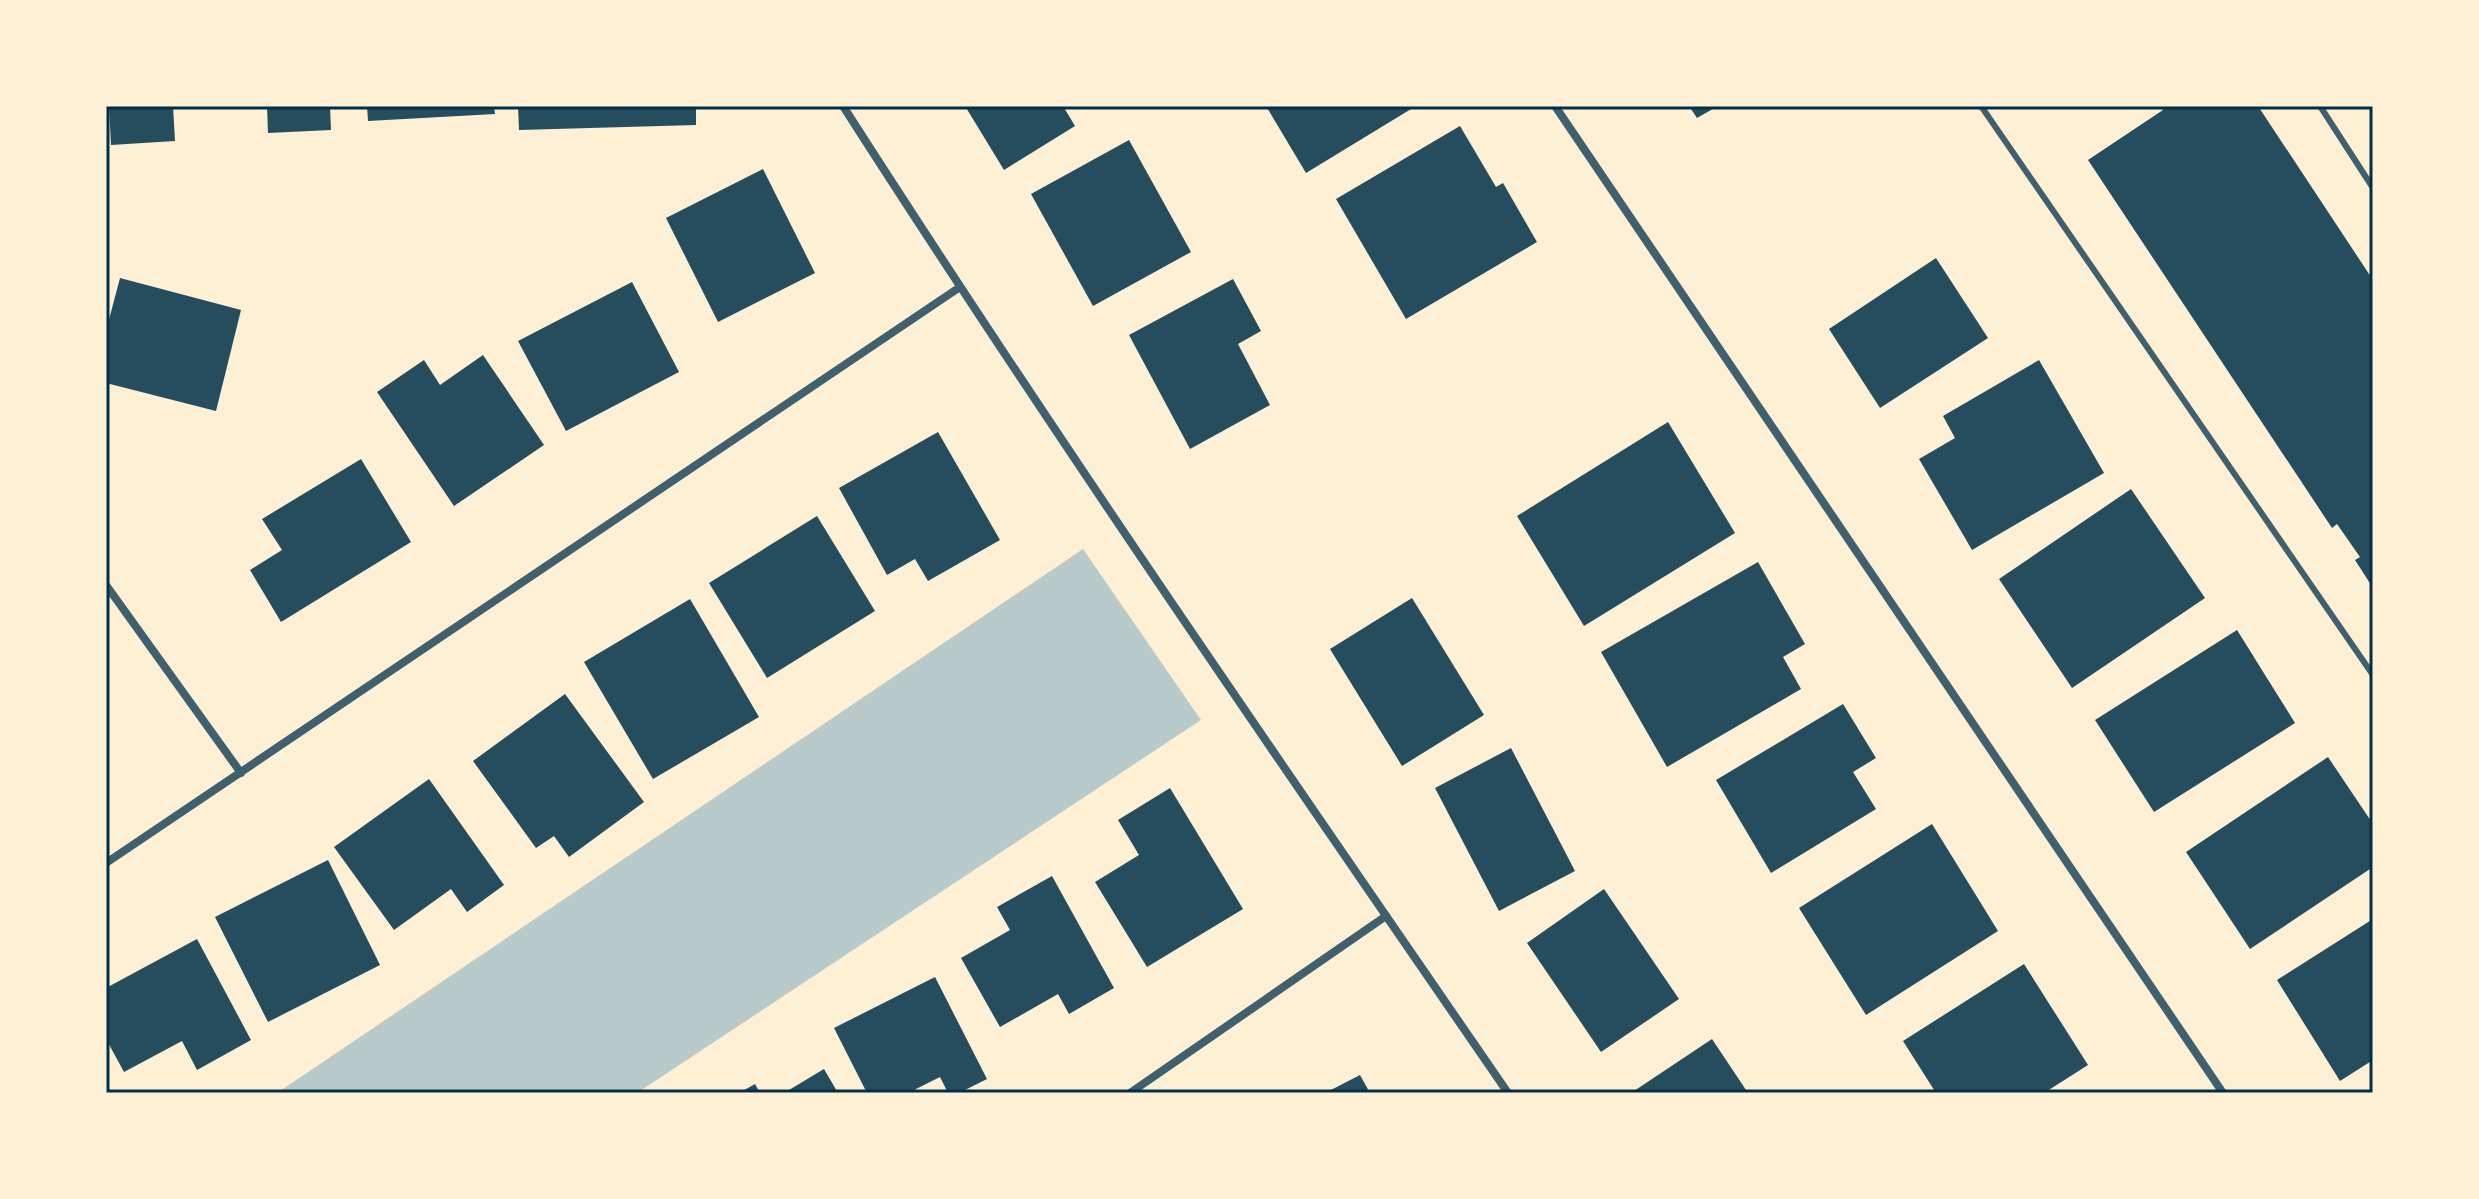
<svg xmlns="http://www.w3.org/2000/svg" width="2479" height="1199" font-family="Quicksand,sans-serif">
  <rect width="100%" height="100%" fill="#fdf0d5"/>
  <path fill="#b9caca" d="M1083,549L1201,720L637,1093H277Z"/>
  <g fill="#264d5e">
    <path d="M109,106H173L175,141L111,145Z"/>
    <path d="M267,106H330L331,130L268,133Z"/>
    <path d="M367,106H494L495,114L368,121Z"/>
    <path d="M518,106H696V125L519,130Z"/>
    <path d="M965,106H1063L1075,126L1004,170Z"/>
    <path d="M1266,106H1416L1306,173Z"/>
    <path d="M1689,106H1718L1697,118Z"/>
    <path d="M2160,106H2258L2373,280V588L2355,560L2360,557L2337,524L2332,528L2088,160L2163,110Z"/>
    <path d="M1460,126L1496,187L1503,183L1537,242L1406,319L1336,199Z"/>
    <path d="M1129,140L1191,252L1093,306L1031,194Z"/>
    <path d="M763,169L815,273L718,322L666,218Z"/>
    <path d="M1936,258L1988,338L1880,408L1829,329Z"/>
    <path d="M120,278L241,310L216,411L106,383V331Z"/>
    <path d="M1233,279L1261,331L1238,344L1270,405L1190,449L1129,335Z"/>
    <path d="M632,282L679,372L566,431L518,341Z"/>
    <path d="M483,355L544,445L454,506L377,392L424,360L440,385Z"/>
    <path d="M2039,360L2104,473L1972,550L1919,459L1955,438L1943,416Z"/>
    <path d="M1668,422L1735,533L1584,626L1517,516Z"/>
    <path d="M938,432L1000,540L928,581L915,559L887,575L839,488Z"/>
    <path d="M361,459L411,542L281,622L250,570L282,550L262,519Z"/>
    <path d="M2131,489L2205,598L2072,688L1999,579Z"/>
    <path d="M817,516L875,611L767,678L709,583Z"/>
    <path d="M1758,562L1805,644L1783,657L1801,689L1667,767L1601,652Z"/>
    <path d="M1412,598L1484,715L1402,766L1330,649Z"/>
    <path d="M690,599L759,717L653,779L584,662Z"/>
    <path d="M2237,630L2295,723L2154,812L2095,720Z"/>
    <path d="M565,694L644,802L569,857L554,836L536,848L473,761Z"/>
    <path d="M1843,704L1876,758L1853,772L1876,809L1771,873L1716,780Z"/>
    <path d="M1511,748L1575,871L1499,911L1435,788Z"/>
    <path d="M2328,757L2373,824V867L2250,949L2186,852Z"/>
    <path d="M429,779L504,885L467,912L451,889L394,930L334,847Z"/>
    <path d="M1170,788L1243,909L1147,967L1095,882L1139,855L1118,820Z"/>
    <path d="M1932,824L1998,931L1866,1015L1799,908Z"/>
    <path d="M328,860L380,965L268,1022L215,917Z"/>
    <path d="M1052,876L1114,988L1069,1014L1058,994L1000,1027L961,958L1010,930L997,907Z"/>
    <path d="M1604,889L1679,999L1601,1052L1527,943Z"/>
    <path d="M2373,919V1060L2340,1081L2277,980Z"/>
    <path d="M197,939L251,1040L197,1070L182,1041L124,1072L106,1039V988Z"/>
    <path d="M2024,964L2088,1065L2044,1093H1936L1903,1041Z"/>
    <path d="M935,977L987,1079L959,1093H948L940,1077L908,1093H867L834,1028Z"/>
    <path d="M1712,1039L1748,1093H1631Z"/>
    <path d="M824,1069L838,1093H784Z"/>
    <path d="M1360,1075L1370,1093H1325Z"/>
    <path d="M755,1084L760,1093H739Z"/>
  </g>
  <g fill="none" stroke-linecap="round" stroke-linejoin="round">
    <g stroke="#3f606c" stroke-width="6">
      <path d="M1981,106L2373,675"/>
      <path d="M2320,106L2373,188"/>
    </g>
    <g stroke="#3f606c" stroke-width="8">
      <path d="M843,106C1057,440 1283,766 1508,1093"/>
      <path d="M1555,106L2223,1093"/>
      <path d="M106,585L241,773"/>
      <path d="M106,863L960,287"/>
      <path d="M1130,1093L1386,916"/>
    </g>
  </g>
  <rect width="2479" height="1199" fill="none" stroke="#fdf0d5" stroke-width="216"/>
  <rect x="108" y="108" width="2263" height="983" fill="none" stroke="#003049" stroke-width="3"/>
</svg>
